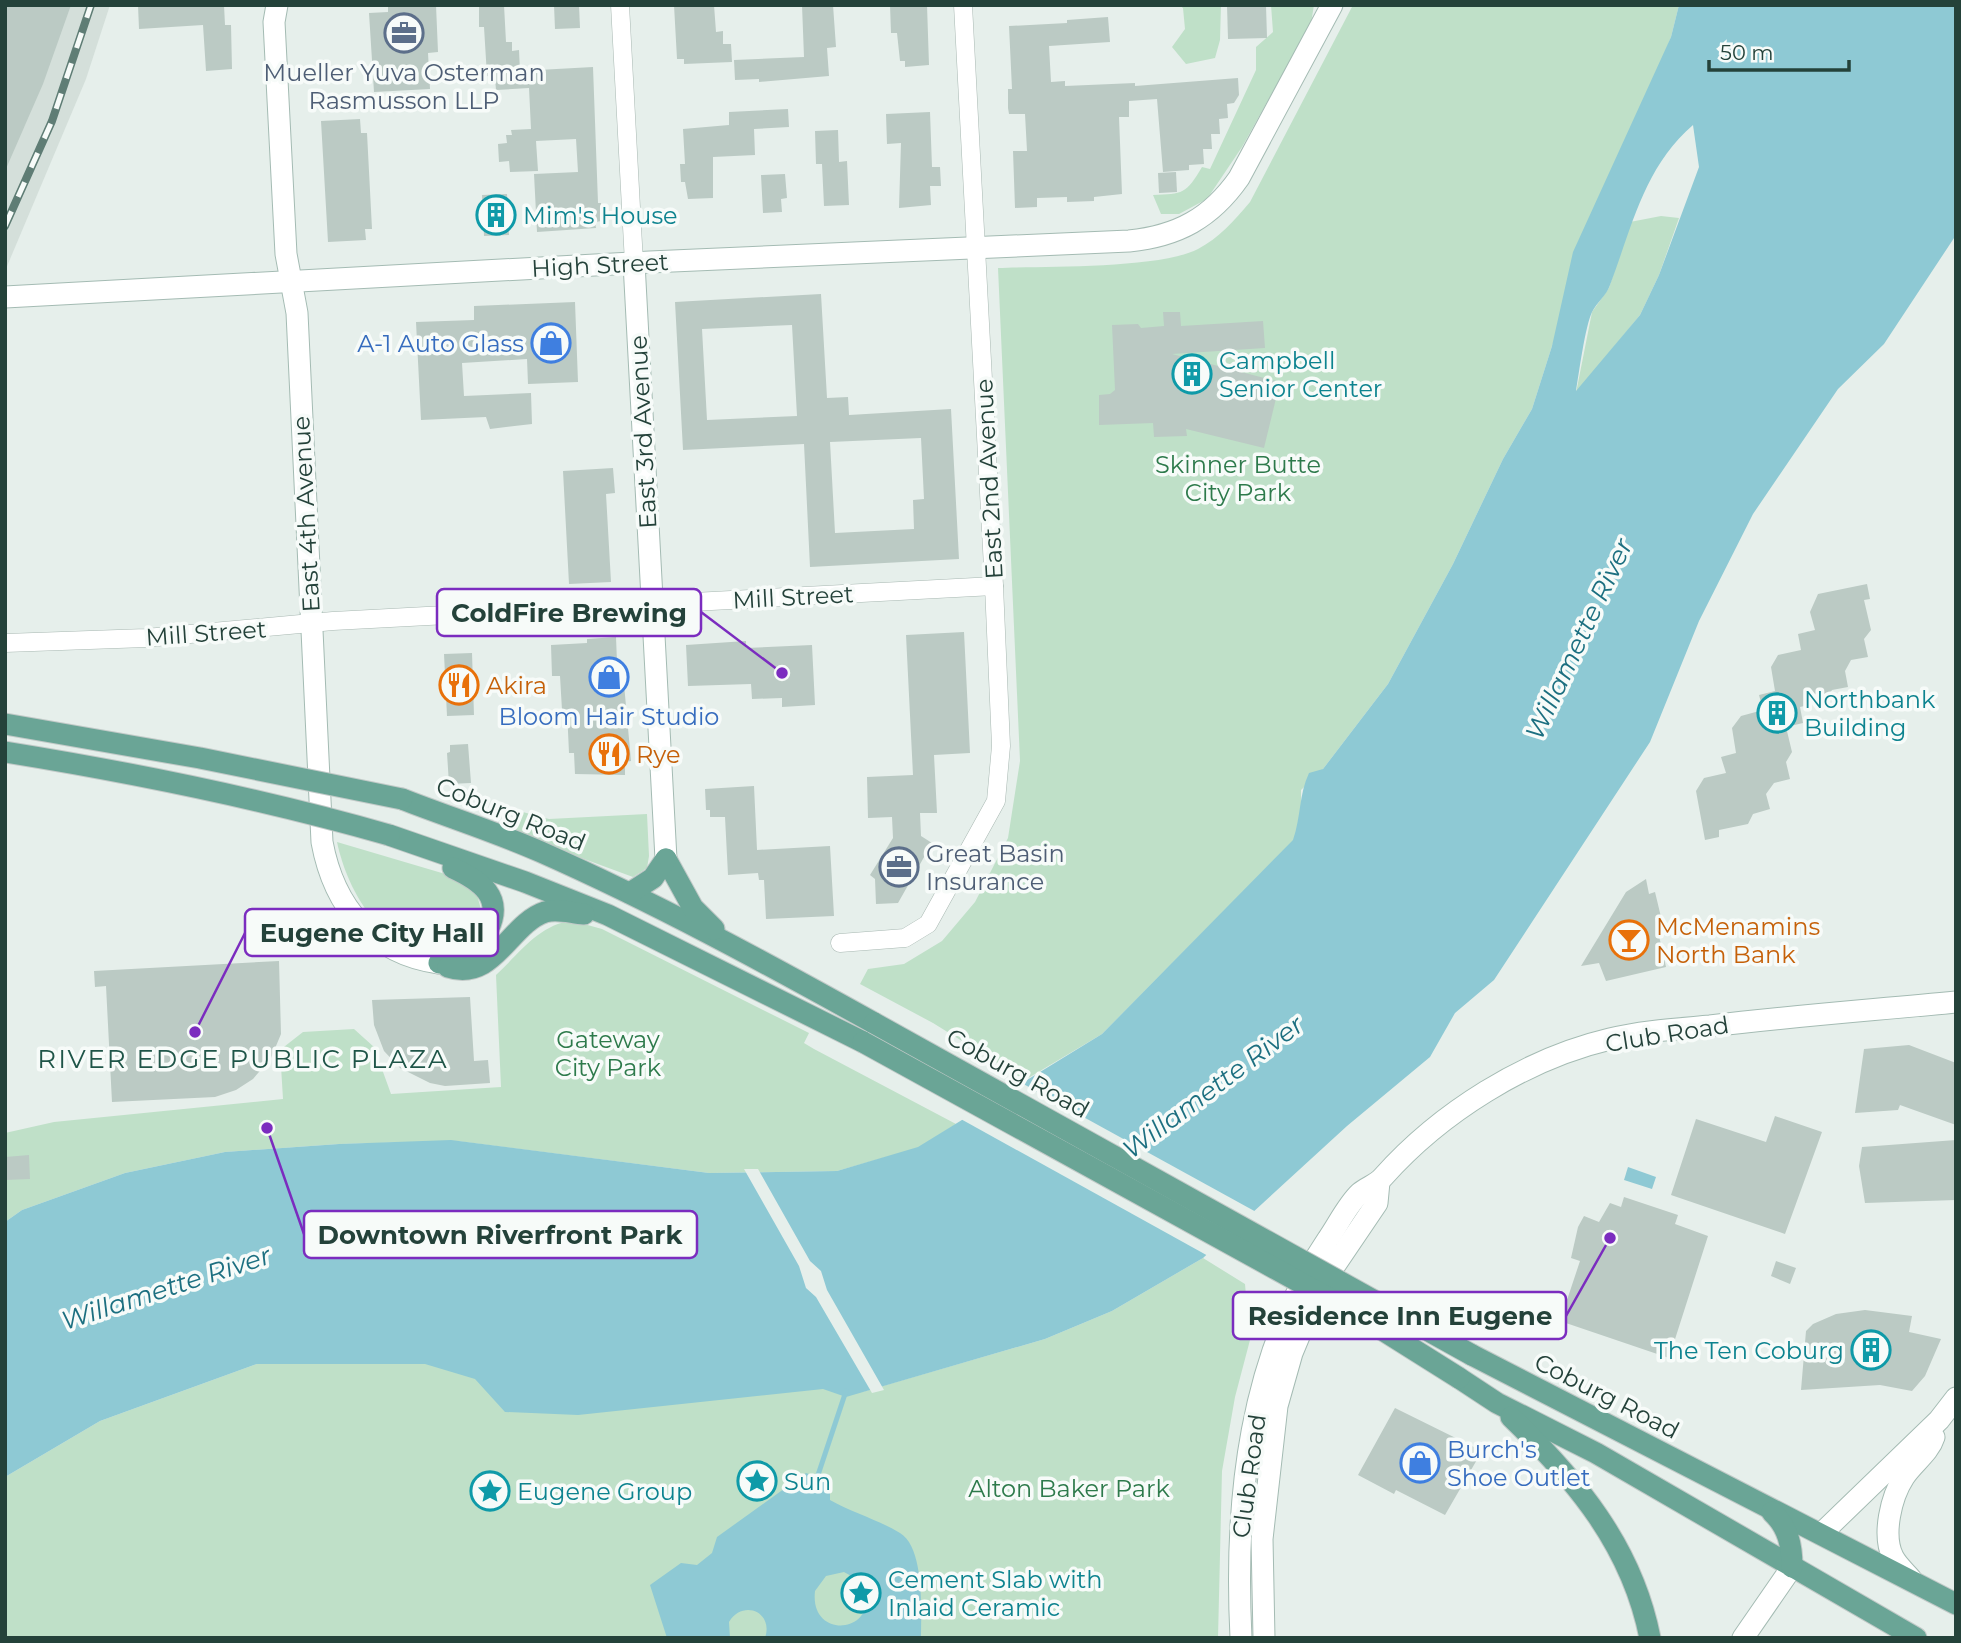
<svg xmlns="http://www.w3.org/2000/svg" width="1961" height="1643" font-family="Montserrat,sans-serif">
  <rect width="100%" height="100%" fill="#e6efeb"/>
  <path fill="#d4dfda" d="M5,5H110L86,79L5,271Z"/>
  <g fill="#bfe0c8">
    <path d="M1179,5H1221L1220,40L1215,58L1186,64L1172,47L1185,29L1183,8Z"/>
    <path d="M1271,5H1314L1311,23L1242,147L1207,199L1179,214H1161L1153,195C1183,194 1186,194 1202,167L1210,169L1256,70V47L1273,32Z"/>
    <path d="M1353,5H1679L1671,37L1552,346L1532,409L1503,459L1453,564L1388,684L1323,769L1301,790V815L1294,840L1102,1034L1025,1080L933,1023L860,984L868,969L904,964L942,941L975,902L1008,838L1020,761L998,268C1045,266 1159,269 1198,249C1219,238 1234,221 1250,202Z"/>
    <path d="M1661,216L1679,218L1659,275L1640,315L1576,393L1592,312L1609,288L1630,222Z"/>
    <path d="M519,811L549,819L647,814L649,856L647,868L633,877L511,832Z"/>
    <path d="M337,842L452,876L476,891L483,917L474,940C400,976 351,907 337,842Z"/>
    <path d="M573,921L602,929L809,1033L804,1043L814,1049L956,1124L918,1148L837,1171L709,1173L457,1141L339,1144L225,1152L125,1173L22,1210L5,1222V1133L54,1122L283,1099L280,1050L303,1032L354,1029L374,1047L391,1094L501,1087L496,975C519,954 540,923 573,921Z"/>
    <path d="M1203,1258L1245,1284L1250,1340L1235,1397L1222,1471L1218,1638H5V1477L100,1421L257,1364L427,1354L720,1394L817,1386L862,1392L1045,1339L1112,1311Z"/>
  </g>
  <g fill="#8ec9d4" fill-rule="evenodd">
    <path d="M1679,5H1956V235L1884,344L1838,389L1753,514L1699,621L1650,742L1494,980L1455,1013L1430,1057L1347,1126L1203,1258L1112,1311L1045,1339L846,1397L823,1389L578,1415L505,1412L475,1379L425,1364H257L100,1421L5,1477V1222L22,1210L125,1173L225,1152L339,1144L451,1140L709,1173L837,1171L918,1147L1102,1034L1293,840C1301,817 1299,794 1309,773L1323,769L1388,684L1453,564L1503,459L1532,409L1552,346L1573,252L1671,37ZM1693,125L1699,167L1659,275L1640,315L1576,391C1579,373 1585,327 1592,312C1597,302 1607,295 1610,285C1632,227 1644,167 1693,125Z"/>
    <path d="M1628,1167L1656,1177L1652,1189L1624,1180Z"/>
    <path d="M806,1473L825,1480L830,1490V1500C853,1513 879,1520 900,1533C925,1548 921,1612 921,1638H765C774,1612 743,1599 729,1622L730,1638H667L650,1585L681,1563L697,1565L712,1553L717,1537ZM844,1572L862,1582C885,1633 809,1643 815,1591L826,1576Z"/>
  </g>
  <g fill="#e6efeb">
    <path d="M1018,1081L1258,1213L1210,1257L959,1118Z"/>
    <path d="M744,1169H758L810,1261L821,1271L827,1290L884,1390L872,1393L816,1297L806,1288L799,1266Z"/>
  </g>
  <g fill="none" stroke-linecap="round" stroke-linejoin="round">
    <path stroke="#8ec9d4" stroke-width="5" d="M816,1481L846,1391"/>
  </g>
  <g fill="#bbcac4" fill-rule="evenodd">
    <path d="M5,5H71L43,84L5,171Z"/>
    <path d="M138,5H224L225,25H231L232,69L206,71L203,25L139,29Z"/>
    <path d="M388,5H436L438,52L428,53L430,89L374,92L369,13L388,12Z"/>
    <path d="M479,5H504L506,42H512V51L519,50L520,71L593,67L598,203H601L602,221L595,222L596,228L537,232L534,174L578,172L576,139L536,141L538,171L510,172L509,161L499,162L498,144L507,143L506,135H512L511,130L531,129L529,88L496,90L495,78L487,76L484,27H479Z"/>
    <path d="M554,5H579L580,28L555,29Z"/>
    <path d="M674,5H714L716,32L723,31V44H731L732,62L684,64V59H677Z"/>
    <path d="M802,5H833L836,47L827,48L829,76L759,82V79L735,80L734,60L804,57Z"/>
    <path d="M890,5H927L929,65L905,67V61H900L897,33H891Z"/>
    <path d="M1227,5H1266L1267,38L1228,39Z"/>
    <path d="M1108,17L1110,42L1049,46L1051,82L1065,81V86L1135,83V86L1238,78L1239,95L1234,103L1227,104L1228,118L1219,119L1220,134H1211L1212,149H1203L1204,164L1189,165V170L1163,172L1157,99L1129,101V117H1119L1122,194L1094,197V201L1067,202V197L1037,198V207L1015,208L1013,151H1027L1025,114H1009L1008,108V89H1012L1009,26L1067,23V20Z"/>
    <path d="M788,109L789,127L754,129L755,155L713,157V198L688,199L685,182H681L680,164H685L683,129L729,125V112Z"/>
    <path d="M930,112L932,167H940L941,186H930L931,205L899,208L901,143L887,144L886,114Z"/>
    <path d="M360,119L361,133H367L372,229H365L366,240L328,242L321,121Z"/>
    <path d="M838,130L839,162L847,161L849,205L824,206L822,164H816L815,131Z"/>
    <path d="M1176,172L1177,192L1159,193L1158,173Z"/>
    <path d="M785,174L787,198L781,199L782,212L763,213L761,175Z"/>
    <path d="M507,194L509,235L484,236L482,195Z"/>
    <path d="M821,294L827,398L848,397L849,415L951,409L959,559L810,567L804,444L683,450L675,302ZM792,325L797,416L707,420L702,329ZM921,438L924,499L913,500L914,529L835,533L830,442Z"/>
    <path d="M575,302L578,382L528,384L527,359L462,363L464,396L531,393L532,424L490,429L486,417L421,420L416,322L474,320V306Z"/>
    <path d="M1163,312H1180L1181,326L1263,321L1265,348L1172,354L1280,382L1264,448L1186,429L1187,436L1154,437L1153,423L1099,425V395L1110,394L1115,390L1112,325L1138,324L1141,328L1164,326Z"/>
    <path d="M613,468L615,493L606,494L611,582L569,584L563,471Z"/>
    <path d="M1867,584L1870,599L1864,600L1871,630L1864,639L1868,657L1851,660L1845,671L1848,687L1832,690L1825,701L1800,707L1803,723L1786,727L1792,752L1786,762L1790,779L1774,783L1766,794L1770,809L1753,814L1748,824L1719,830V837L1705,840L1696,791L1704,778L1726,773L1721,757L1736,753L1732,728L1741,716L1763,710L1759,695L1775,691L1771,667L1778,655L1801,650L1798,634L1815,630L1810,612L1818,594Z"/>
    <path d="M964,632L970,753L934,755L937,813H920L921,836L932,843L898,903L876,904L875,879L870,875L893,838L892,817L868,818L867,777L913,775L906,635Z"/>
    <path d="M616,637L617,662H622L631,761L625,762V775L575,774L574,753H569L567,710H562L560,676H552L551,645L587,643V639Z"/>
    <path d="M746,641V648L812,645L815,705L782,707V698L752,699L751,684L688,686L686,645Z"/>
    <path d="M472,653L474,715L447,716L444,654Z"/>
    <path d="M468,744L471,783L449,784L447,753L450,752V745Z"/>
    <path d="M754,786L757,850L830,846L834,916L766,919L764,880H759L758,873L728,875L725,817H710V810H706L705,789Z"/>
    <path d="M1646,879L1649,894L1655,892L1661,917L1655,918L1666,967L1606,981L1599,963L1581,966L1626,892Z"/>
    <path d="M279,961L281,1034L271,1058L253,1079L236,1090L215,1097L112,1102L106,986L95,987L94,971Z"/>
    <path d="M470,997L474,1061L488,1060L490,1083L445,1086L430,1083L400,1068L384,1051L374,1025L372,1000Z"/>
    <path d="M1909,1045L1956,1063V1125L1900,1105L1898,1110L1855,1113L1864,1049Z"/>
    <path d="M1775,1116L1822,1132L1785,1234L1671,1195L1696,1119L1766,1142Z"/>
    <path d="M1956,1140V1200L1865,1203L1859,1166L1862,1147Z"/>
    <path d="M29,1155L30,1179L5,1180V1157Z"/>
    <path d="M1624,1197L1678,1215L1675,1224L1708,1236L1669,1358L1560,1321L1580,1261L1571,1258L1578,1227L1584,1216L1599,1222L1610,1203L1621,1207Z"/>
    <path d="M1776,1261L1796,1268L1790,1284L1771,1276Z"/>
    <path d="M1865,1310L1912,1316L1909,1332L1941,1339L1925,1376L1912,1391L1880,1385L1801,1390L1806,1331L1813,1324L1836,1314Z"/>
    <path d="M1395,1408L1482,1451L1445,1515L1396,1490L1394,1494L1358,1475Z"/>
  </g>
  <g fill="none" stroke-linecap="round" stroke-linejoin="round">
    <g stroke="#a8b8b2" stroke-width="19">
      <g id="street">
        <path d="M620,5L634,263"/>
        <path d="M5,643L146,638L333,621L994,586"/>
        <path d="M840,943L905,938L928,924L996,801L1001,746L994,586L963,5"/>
      </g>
    </g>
    <g stroke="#a4bbb3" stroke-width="23">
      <g id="secondary">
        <path d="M277,5L274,22L286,254L297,313L322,842C334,907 373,954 439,963"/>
        <path d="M634,263L666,859"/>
        <path d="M5,297L650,262L1129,241C1178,236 1211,218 1239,178L1332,5"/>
        <path d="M1821,1534L1939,1420L1956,1398"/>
        <path d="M1911,1579C1905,1572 1897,1565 1893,1557C1882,1535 1891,1497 1904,1477C1913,1463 1929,1453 1934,1437"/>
        <path d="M1241,1638C1234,1500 1249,1356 1328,1239C1338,1225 1347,1205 1360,1193C1367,1187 1376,1185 1383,1177C1440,1113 1525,1059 1610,1039C1642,1031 1677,1029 1710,1026C1792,1016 1874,1010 1956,1002"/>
        <path d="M1264,1638L1262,1539L1277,1406L1292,1353L1307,1317L1327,1277L1377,1203L1379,1182"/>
        <path d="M1743,1638L1792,1567"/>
      </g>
    </g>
    <g stroke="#c2cac8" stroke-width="23">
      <g id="primary">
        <path d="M402,799C448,817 496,832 541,852C656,903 764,962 874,1023"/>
        <path d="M389,835L525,882L608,915L863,1042"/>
        <path d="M666,859L693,908L714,929"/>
        <path d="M630,893L653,878L666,859"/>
        <path d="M439,963C448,961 458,959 466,955C475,950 484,939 488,930C504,897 481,881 453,868"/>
        <path d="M448,967C494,982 509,924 545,912C557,908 571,913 584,914"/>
        <path d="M1472,1355L1956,1604"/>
        <path d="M1459,1378L1497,1403L1596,1453L1916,1638"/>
        <path d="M1511,1417C1576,1480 1632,1546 1650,1638"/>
        <path d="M1772,1512C1788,1527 1792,1545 1792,1567"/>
      </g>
    </g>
    <use href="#street" stroke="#fff" stroke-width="18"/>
    <use href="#secondary" stroke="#fff" stroke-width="21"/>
    <use href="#primary" stroke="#6aa596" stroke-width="21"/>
    <g stroke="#5f7d75" stroke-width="8">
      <path id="rail" d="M5,226L52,121L91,5"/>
    </g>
    <use href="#rail" stroke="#f7fbf9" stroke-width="5" stroke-dasharray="16" stroke-linecap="butt"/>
    <g stroke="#c2cac8" stroke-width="23" stroke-linecap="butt">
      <g id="primary-bridge">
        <path d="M5,724L200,758L402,799"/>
        <path d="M5,752C135,773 263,799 389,835"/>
        <path d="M874,1023L1472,1355"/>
        <path d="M863,1042L1354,1312L1459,1378"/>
      </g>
    </g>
    <use href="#primary-bridge" stroke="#6aa596" stroke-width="21"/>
  </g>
  <defs>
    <g id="office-ring" transform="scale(2.0125)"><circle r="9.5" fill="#f7fbf9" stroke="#5c6f8a" stroke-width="1.5"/><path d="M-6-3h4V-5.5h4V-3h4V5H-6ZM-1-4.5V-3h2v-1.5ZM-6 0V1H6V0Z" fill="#5c6f8a"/></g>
    <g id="building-ring" transform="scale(2.0125)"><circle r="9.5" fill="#f7fbf9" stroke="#0f9aa8" stroke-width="1.5"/><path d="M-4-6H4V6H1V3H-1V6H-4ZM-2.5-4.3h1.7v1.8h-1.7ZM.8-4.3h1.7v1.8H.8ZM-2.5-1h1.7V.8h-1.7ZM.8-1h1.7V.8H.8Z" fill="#0f9aa8"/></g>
    <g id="shop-ring" transform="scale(2.0125)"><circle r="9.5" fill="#f7fbf9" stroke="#3f7fe0" stroke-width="1.5"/><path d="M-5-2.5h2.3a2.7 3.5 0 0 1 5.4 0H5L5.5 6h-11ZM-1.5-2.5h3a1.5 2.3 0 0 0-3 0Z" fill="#3f7fe0"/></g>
    <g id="restaurant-ring" transform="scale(2.0125)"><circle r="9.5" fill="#f7fbf9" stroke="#e8710a" stroke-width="1.5"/><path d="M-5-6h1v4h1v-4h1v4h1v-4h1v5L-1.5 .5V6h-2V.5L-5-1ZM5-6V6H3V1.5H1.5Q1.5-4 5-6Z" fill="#e8710a"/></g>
    <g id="bar-ring" transform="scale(2.0125)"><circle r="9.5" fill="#f7fbf9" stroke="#e8710a" stroke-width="1.5"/><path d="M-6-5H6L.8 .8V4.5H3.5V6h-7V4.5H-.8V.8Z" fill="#e8710a"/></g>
    <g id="sight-ring" transform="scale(2.0125)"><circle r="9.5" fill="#f7fbf9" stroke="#0f9aa8" stroke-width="1.5"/><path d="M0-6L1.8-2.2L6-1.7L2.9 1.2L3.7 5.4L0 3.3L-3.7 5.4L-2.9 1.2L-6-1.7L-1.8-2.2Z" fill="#0f9aa8"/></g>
  </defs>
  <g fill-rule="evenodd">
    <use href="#office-ring" x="404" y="33"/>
    <use href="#building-ring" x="496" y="215"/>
    <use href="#shop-ring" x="551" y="343"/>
    <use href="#building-ring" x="1192" y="374"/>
    <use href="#shop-ring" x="609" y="677"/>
    <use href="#restaurant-ring" x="459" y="685"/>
    <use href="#building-ring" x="1777" y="713"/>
    <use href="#restaurant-ring" x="609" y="754"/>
    <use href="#office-ring" x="899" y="867"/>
    <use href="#bar-ring" x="1629" y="940"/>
    <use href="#building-ring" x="1871" y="1350"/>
    <use href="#shop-ring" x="1420" y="1463"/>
    <use href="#sight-ring" x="757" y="1481"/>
    <use href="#sight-ring" x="490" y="1491"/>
    <use href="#sight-ring" x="861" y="1593"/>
  </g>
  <g text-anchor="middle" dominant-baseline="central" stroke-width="7" stroke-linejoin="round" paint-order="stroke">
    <g font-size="24" fill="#4e5e75" stroke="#f7fbf9">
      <text x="404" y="72">Mueller Yuva Osterman<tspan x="404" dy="28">Rasmusson LLP</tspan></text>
      <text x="926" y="853" text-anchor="start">Great Basin<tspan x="926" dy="28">Insurance</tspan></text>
    </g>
    <g font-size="24" fill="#0d838f" stroke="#f7fbf9" text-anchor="start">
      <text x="523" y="215">Mim's House</text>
      <text x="1219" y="360">Campbell<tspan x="1219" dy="28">Senior Center</tspan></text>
      <text x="1804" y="699">Northbank<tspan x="1804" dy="28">Building</tspan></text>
      <text x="1844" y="1350" text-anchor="end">The Ten Coburg</text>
      <text x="784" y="1481">Sun</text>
      <text x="517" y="1491">Eugene Group</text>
      <text x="888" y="1579">Cement Slab with<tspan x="888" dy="28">Inlaid Ceramic</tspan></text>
    </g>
    <g font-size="24" fill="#24423a" stroke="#f7fbf9">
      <text transform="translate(600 265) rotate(-3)">High Street</text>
      <text transform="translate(643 432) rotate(-93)">East 3rd Avenue</text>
      <text transform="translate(989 479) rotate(-93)">East 2nd Avenue</text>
      <text transform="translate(306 514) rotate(-93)">East 4th Avenue</text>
      <text transform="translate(793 597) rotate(-3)">Mill Street</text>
      <text transform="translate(206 633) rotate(-4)">Mill Street</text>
      <text transform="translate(511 814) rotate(22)">Coburg Road</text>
      <text transform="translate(1667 1034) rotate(-9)">Club Road</text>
      <text transform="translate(1018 1073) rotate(29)">Coburg Road</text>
      <text transform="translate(1607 1396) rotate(27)">Coburg Road</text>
      <text transform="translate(1249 1476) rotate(-82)">Club Road</text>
    </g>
    <g font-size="24" fill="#366cbe" stroke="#f7fbf9" text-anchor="end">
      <text x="524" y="343">A-1 Auto Glass</text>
      <text x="609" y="716" text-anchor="middle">Bloom Hair Studio</text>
      <text x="1447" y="1449" text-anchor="start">Burch's<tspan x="1447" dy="28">Shoe Outlet</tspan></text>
    </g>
    <g font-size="24" fill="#2d7a4b" stroke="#f7fbf9">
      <text x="1238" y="464">Skinner Butte<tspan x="1238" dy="28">City Park</tspan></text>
      <text x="608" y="1039">Gateway<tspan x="608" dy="28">City Park</tspan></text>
      <text x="1069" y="1488">Alton Baker Park</text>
    </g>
    <g font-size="24" fill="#c56008" stroke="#f7fbf9" text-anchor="start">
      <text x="486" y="685">Akira</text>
      <text x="636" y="754">Rye</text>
      <text x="1656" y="926">McMenamins<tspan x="1656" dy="28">North Bank</tspan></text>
    </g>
    <g font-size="26" font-style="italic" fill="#1c6f80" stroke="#f7fbf9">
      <text transform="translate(1579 639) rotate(-65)">Willamette River</text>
      <text transform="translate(1213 1087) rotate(-37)">Willamette River</text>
      <text transform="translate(166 1288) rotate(-18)">Willamette River</text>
    </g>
    <g font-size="26" letter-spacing="2" fill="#1f5548" stroke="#f7fbf9">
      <text x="243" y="1059">RIVER EDGE PUBLIC PLAZA</text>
    </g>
  </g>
  <path fill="none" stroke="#7b2cbf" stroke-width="2.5" d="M782 673L701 612M195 1032L245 933M267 1128L304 1234M1610 1238L1566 1316"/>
  <g fill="#7b2cbf" stroke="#f7fbf9" stroke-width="2.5">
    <circle cx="782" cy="673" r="7"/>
    <circle cx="195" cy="1032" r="7"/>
    <circle cx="267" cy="1128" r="7"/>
    <circle cx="1610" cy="1238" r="7"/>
  </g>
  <g fill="#f7fbf9" stroke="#7b2cbf" stroke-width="2.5">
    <rect x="437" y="589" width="264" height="47" rx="7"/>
    <rect x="245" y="909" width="253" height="47" rx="7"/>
    <rect x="304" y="1211" width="393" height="47" rx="7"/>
    <rect x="1233" y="1292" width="333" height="47" rx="7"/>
  </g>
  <g font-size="26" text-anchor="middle" font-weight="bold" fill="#24423a">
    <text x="569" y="622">ColdFire Brewing</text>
    <text x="372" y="942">Eugene City Hall</text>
    <text x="500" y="1244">Downtown Riverfront Park</text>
    <text x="1400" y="1325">Residence Inn Eugene</text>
  </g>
  <rect width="1961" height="1643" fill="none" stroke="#24423a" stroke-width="14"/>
  <path d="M1709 60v10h140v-10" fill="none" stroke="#24423a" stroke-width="3.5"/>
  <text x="1720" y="60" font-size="21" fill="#24423a" stroke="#f7fbf9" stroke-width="5" paint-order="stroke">50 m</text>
</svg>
